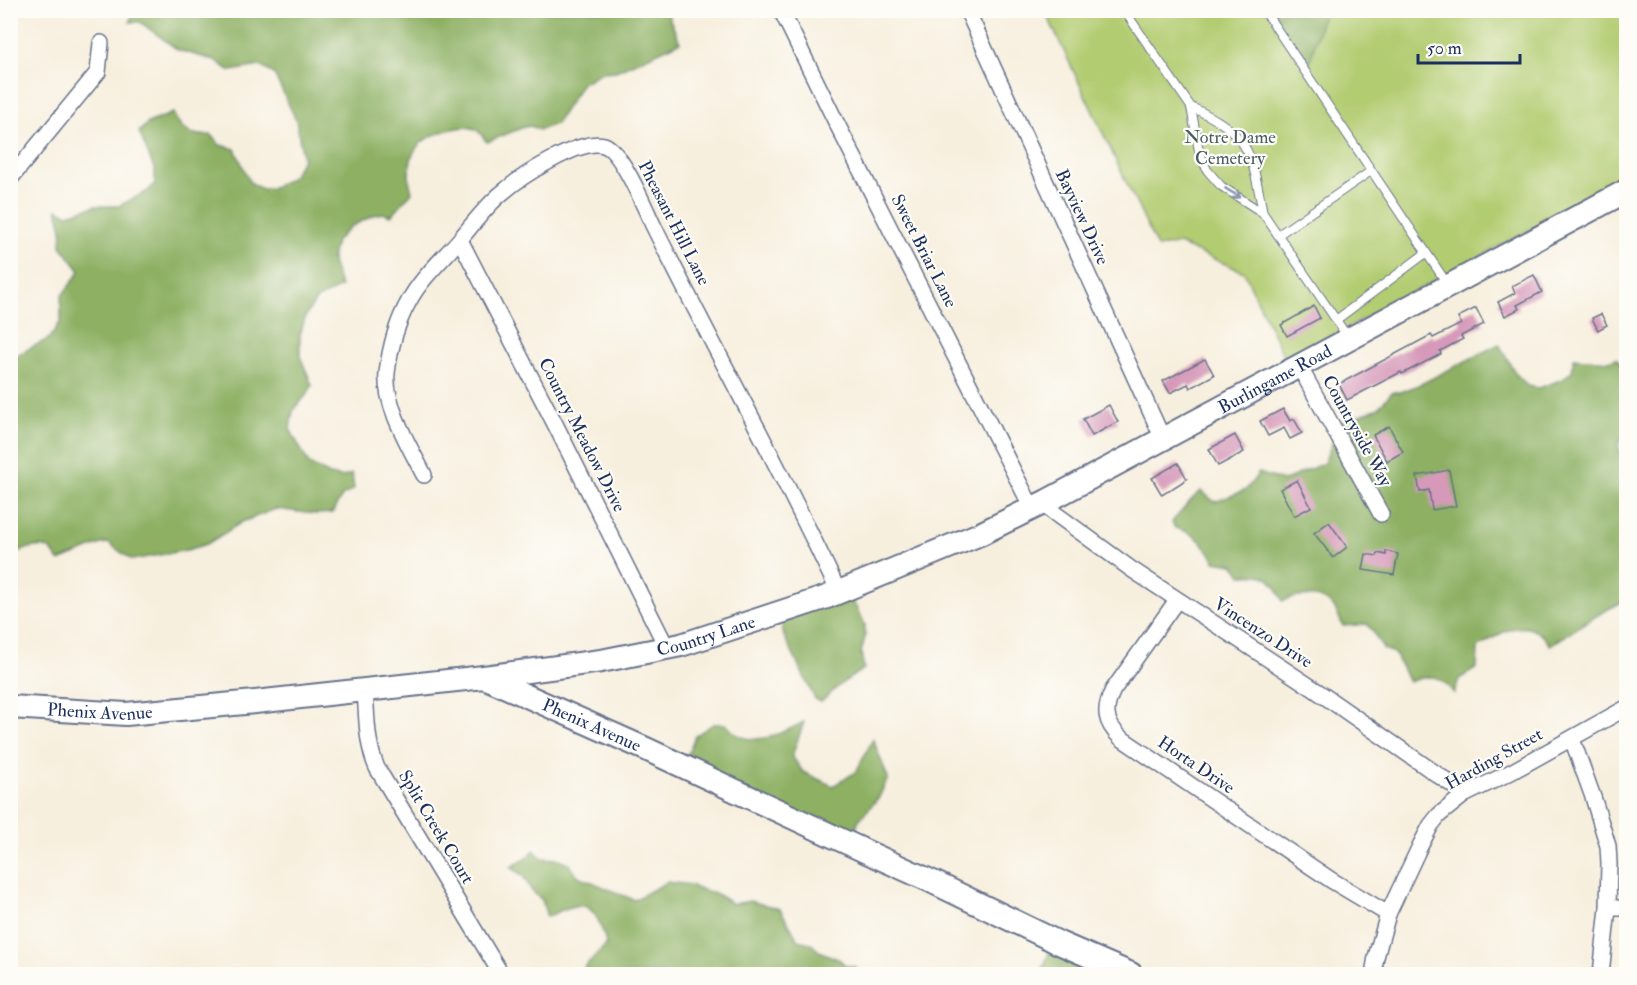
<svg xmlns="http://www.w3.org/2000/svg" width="1637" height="985" font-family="'IM FELL Double Pica',serif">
  <rect width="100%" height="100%" fill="#fdfcf7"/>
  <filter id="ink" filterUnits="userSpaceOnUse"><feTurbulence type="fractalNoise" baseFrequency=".0167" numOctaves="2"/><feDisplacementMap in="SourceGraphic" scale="12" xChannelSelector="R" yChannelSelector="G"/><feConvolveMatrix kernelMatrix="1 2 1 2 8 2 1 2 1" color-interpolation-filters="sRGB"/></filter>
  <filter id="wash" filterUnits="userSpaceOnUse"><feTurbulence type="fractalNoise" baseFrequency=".008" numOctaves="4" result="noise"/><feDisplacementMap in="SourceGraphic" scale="24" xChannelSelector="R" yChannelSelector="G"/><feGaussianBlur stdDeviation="1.35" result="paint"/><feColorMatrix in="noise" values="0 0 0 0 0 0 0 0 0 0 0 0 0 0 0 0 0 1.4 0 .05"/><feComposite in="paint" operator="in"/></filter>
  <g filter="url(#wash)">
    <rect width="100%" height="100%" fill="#f7efde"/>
    <path fill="#b2cc71" stroke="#667e68" stroke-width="1.5" d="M1045,11H1270L1308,67L1324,11H1626V178L1286,361L1244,272L1179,244L1157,247Z"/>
    <g fill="#8db063" stroke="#547060" stroke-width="1.5">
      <path d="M133,11H675L668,15L680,42L616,71L602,72L582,83L556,124L539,130L531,126L524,127L487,142C484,139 481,134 478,131C465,121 432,134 421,143C408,154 407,178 412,192L391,216L383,213L374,215L350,227L336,241L332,258L333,265L341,287L316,300L306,315L300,335V356L312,385L308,393L293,411L290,429L309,464L330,475L342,477L352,474L354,489L342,496L332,513L316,514L276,509L242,522L207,544L187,550L132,560L108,543L101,544L59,561C56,558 53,551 49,549C39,542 19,551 11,557V358L50,338L61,321V297L80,271L61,246L62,229L57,209L68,214L95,206H119L148,191L155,183V171L139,132L148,123L173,113C181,130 191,137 211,135L220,145L235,149L250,182L261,189L272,188L292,177L303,159L296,120L274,74L260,66L231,71L213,60L178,50L140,22H130Z"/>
      <path d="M1270,11H1324L1308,68Z"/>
      <path d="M1499,344L1516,374L1528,386L1539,388L1563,379L1572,371L1574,358L1610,361L1616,358L1624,368L1626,369V432L1618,445L1626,466V600L1601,613L1550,645C1528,614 1504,630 1478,648L1477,668L1459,679L1454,693C1439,674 1431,674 1409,682L1396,656L1392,652L1383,649L1372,630L1367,624L1343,626C1340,620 1338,613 1334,608C1322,593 1299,595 1283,601C1272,579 1269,572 1242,575L1233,564L1215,561C1205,544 1196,533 1175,528L1172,522L1192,499L1201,491L1215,502L1246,490L1259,473L1283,481L1324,463L1340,423L1378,408L1392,392H1401L1423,383Z"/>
      <path d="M846,588L865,625V637L861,653L864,669L842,683L821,702L815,699L784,636L779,613Z"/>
      <path d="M804,722L792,756L803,772L833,786L856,772L873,739L888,778L879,797L858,821L852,846L683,767L695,736L713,724H726C747,752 778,735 804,722Z"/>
      <path d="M534,850L542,858L560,859L568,863L578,876L634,900L667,882L692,885L695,888L715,893L733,904L750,901L780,909L798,940L810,943L819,951L840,960L845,965L856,967L860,974H591L584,967L606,945C605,934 601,927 597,918C585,895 565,909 547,917L542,900L532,891L523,876L511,867L527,858Z"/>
      <path d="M1053,941L1131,974H1041Z"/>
    </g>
    <g id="blocks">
      <g fill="#d699b9">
        <path d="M1534,275L1542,292L1517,305L1519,309L1505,316L1498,302L1515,293L1512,286Z"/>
        <path d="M1314,306L1320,318L1287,336L1281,325Z"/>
        <path d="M1476,308L1484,324L1461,336L1463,339L1440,351L1441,354L1402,374L1401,372L1347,400L1339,384L1431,335L1433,338L1461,324L1458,317Z"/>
        <path d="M1601,314L1607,325L1598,330L1592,318Z"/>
        <path d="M1205,359L1214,375L1190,388L1188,384L1170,393L1163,381Z"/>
        <path d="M1109,405L1118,422L1092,436L1083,419Z"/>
        <path d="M1283,409L1290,421L1294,419L1302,433L1290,439L1284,428L1268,436L1260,421Z"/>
        <path d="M1389,426L1403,452L1387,461L1373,435Z"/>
        <path d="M1235,435L1244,452L1218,466L1209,449Z"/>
        <path d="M1178,463L1187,479L1162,495L1152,478Z"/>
        <path d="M1449,470L1456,506L1432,510L1429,490L1420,492L1417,476Z"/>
        <path d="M1297,480L1311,507L1294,516L1280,489Z"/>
        <path d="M1329,522L1347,547L1333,558L1314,533Z"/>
        <path d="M1386,551L1398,554L1394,575L1363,570L1366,554L1377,556L1378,553L1386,555Z"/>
      </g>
    </g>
  </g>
  <g filter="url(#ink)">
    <use href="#blocks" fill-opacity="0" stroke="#68728b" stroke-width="1.5"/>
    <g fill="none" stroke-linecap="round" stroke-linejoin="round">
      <g stroke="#68728b" stroke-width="10">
        <g id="lane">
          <path d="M1124,10L1191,107L1199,151L1207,170L1221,186L1263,213L1347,336"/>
          <path d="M1264,10L1448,285"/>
          <path d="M1191,107C1251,134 1251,152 1263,213"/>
          <path d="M1278,235L1371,171"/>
          <path d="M1336,320L1426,253"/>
        </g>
      </g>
      <g stroke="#68728b" stroke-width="18">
        <g id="street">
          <path d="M781,10L835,120L1032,508"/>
          <path d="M967,10L1163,439"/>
          <path d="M10,179L98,72L101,43"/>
          <path d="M460,240L555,424L667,648"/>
          <path d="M1299,366L1381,514"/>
          <path d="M424,475C410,447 384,405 387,373C390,348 396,324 409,301C422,277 443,259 461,238C474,223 486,206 502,193C520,177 580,138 604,145C621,150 645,208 653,225C713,348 781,467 838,591"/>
          <path d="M1042,504L1131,569L1317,691L1451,784L1464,795"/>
          <path d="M1177,600L1113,690C1103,710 1105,723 1121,738L1331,880L1388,914"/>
          <path d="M365,690C367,717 366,743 377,768L501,974"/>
          <path d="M1572,739L1593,797L1608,846L1609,863L1608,908L1601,974"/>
          <path d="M1608,908H1626"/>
          <path d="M1373,974L1376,957L1388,914L1420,846L1431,825L1439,815L1464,795L1511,772L1626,708"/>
        </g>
      </g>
      <g stroke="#68728b" stroke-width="26">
        <g id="secondary">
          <path id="s1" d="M484,677L601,661L681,645L827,597L980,534L1047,501L1626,191"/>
          <path id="s2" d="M10,707L126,714L255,702L484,677L646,749L869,853L933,882L1059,943L1131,974"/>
        </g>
      </g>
      <use href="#lane" stroke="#fff" stroke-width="8"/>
      <use href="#street" stroke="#fff" stroke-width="15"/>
      <use href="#secondary" stroke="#fff" stroke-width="22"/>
    </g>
    <defs><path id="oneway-shaft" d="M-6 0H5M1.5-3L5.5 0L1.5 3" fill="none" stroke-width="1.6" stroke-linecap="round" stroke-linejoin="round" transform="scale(1.5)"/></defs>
    <use stroke="#8d97ae" href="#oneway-shaft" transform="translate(1233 193) rotate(31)"/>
  </g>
  <g text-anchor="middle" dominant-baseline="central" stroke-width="4.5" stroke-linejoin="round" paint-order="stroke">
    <g font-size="18" fill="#485e64" stroke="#fdfcf7">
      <text x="1230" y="137">Notre Dame<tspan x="1230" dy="21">Cemetery</tspan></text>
    </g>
    <g font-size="18" fill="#1b2f5e" stroke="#fdfcf7">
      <text transform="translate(1082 217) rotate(65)">Bayview Drive</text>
      <text transform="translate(674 223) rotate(63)">Pheasant Hill Lane</text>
      <text transform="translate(924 251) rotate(63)">Sweet Briar Lane</text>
      <text stroke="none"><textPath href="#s1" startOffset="852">Burlingame Road</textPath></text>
      <text transform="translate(1357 431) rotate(61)">Countryside Way</text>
      <text transform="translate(582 435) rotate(63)">Country Meadow Drive</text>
      <text transform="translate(1263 633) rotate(33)">Vincenzo Drive</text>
      <text stroke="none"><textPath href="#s1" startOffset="226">Country Lane</textPath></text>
      <text stroke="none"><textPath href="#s2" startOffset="90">Phenix Avenue</textPath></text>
      <text stroke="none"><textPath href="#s2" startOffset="594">Phenix Avenue</textPath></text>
      <text transform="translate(1494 759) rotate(-29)">Harding Street</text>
      <text transform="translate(1196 765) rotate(34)">Horta Drive</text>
      <text transform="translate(436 827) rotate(59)">Split Creek Court</text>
    </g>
  </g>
  <rect width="1637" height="985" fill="none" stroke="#fdfcf7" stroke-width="36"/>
  <path d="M1418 54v9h102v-9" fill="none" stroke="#1b2f5e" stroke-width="3"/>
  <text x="1427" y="54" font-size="18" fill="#1b2f5e" stroke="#fdfcf7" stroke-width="4.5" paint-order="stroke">50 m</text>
</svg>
